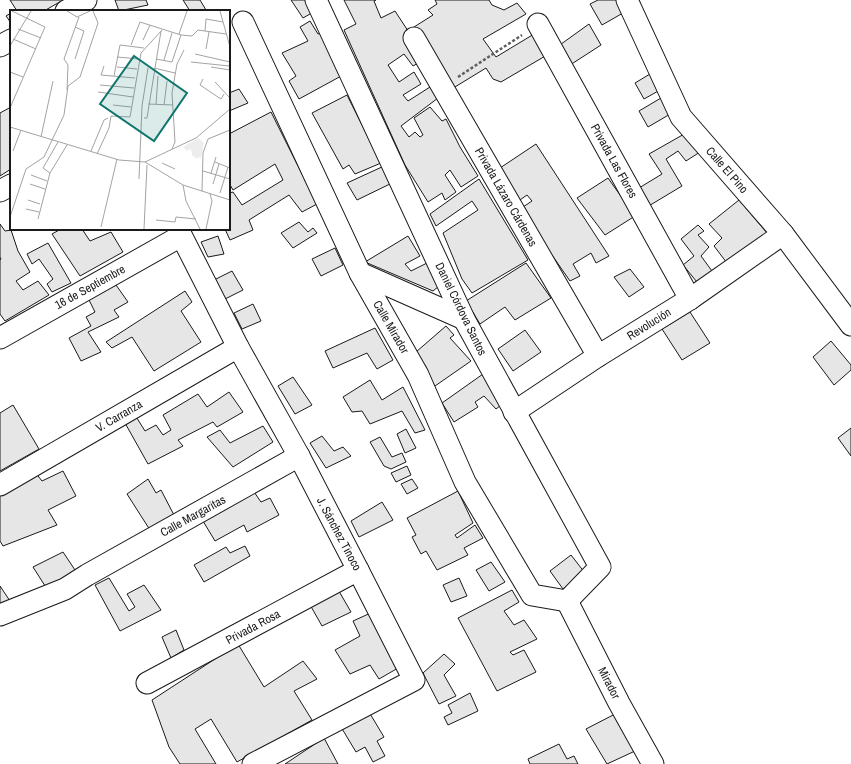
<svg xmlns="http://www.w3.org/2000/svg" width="851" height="764" font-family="'Archivo Narrow',sans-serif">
  <rect width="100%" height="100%" fill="#fff"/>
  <g fill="#e6e6e6" stroke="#1a1a1a">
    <path d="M10,0H63L44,11H17Z"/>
    <path d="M115,0H146L148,5L119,11Z"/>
    <path d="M183,0H200L206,10L190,11Z"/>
    <path d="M291,0H312L317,10L303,18Z"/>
    <path d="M344,0H376L374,1L381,18L395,11L410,34L420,62L413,66L404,54L388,65L399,82L414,72L421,84L403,95L408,101L430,87L438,98L401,126L409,137L415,132L420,137L423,135L414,118L430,107L442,121L446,119L460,147L478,176L461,187L450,170L445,175L456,192L445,200L442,193L428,202L405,165L344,30L356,24Z"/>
    <path d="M435,0H489L492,5L504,10L517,3L526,14L483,39L496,57L534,34L547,55L501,82L493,79L486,68L450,90L414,27L433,15L428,10L437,4Z"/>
    <path d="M598,0H617L623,13L602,25L590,4Z"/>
    <path d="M11,13V23L6,16Z"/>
    <path d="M310,21L318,34L322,33L343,75L299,99L289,81L296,76L282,53L308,41L300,27Z"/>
    <path d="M589,24L601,45L567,67L557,47Z"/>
    <path d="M650,74L660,90L644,99L635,83Z"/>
    <path d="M239,89L248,103L229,111V93Z"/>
    <path d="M347,95L381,163L355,174L349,165L343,169L312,113Z"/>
    <path d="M661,98L672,113L648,127L639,111Z"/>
    <path d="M11,107V169L0,176V113Z"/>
    <path d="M271,112L317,204L302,212L289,195L249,220L253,230L230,240L225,229H229V193L233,192L242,205L283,180L275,164L233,190L229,183V134Z"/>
    <path d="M686,133L700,152L686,161L678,151L666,159L682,186L647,207L634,191L662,174L649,154Z"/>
    <path d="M536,144L609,256L596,263L591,253L573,264L580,276L570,281L520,209L532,201L527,195L517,202L500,168Z"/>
    <path d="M384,166L392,183L357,200L347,183Z"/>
    <path d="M608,178L635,216L605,235L577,198Z"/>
    <path d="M479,179L528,260L472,293L462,279L443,233L478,210L472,201L436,226L430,214Z"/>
    <path d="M739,200L767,233L727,263L714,246L722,238L709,224Z"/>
    <path d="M299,222L308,232L313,228L317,233L293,248L281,233Z"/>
    <path d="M0,224L5,231L11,230L18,251L30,272L16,281L23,290L38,281L49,295L5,321L0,314V260L1,259L0,257Z"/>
    <path d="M698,225L704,231L698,235L709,247L701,256L712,271L697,282L683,265L694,256L681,239Z"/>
    <path d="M61,229H82L90,241L111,232L123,252L80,276L52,234Z"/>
    <path d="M218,236L224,254L208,257L201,242Z"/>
    <path d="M408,236L420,256L405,264L411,271L427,263L439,286L433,291L365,262Z"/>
    <path d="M48,243L71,283L52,292L47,284L53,279L39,259L32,264L27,254Z"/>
    <path d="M335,248L343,265L321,276L312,259Z"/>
    <path d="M526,263L551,298L515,320L505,307L480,324L466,301Z"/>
    <path d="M630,269L644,287L629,297L614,277Z"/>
    <path d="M232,271L243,290L225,299L214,280Z"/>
    <path d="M116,285L128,302L114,310L119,317L88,332L101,352L81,361L69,338L91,326L86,317L95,312L88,298Z"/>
    <path d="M185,291L192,302L181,311L201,342L154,371L132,337L112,348L106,342Z"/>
    <path d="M253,304L261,321L242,329L234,313Z"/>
    <path d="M690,312L710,343L682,360L662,329Z"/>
    <path d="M446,326L454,335L450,338L471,361L435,386L421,370L426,367L416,352Z"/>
    <path d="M375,328L393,360L377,369L367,353L333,368L325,351Z"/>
    <path d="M525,330L541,352L513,371L498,349Z"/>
    <path d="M831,341L851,365V370L834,385L813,357Z"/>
    <path d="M483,374L505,402L496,409L484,396L475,402L478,407L454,422L442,403Z"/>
    <path d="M293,377L312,405L295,414L278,386Z"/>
    <path d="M370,380L382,400L403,387L425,430L415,433L402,411L370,424L362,411L352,412L343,397Z"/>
    <path d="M229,392L243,412L217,427L213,422L178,440L183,446L148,464L125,423L135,415L145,431L156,425L163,435L171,430L163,415L198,394L207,407Z"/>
    <path d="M13,405L39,449L0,471V413Z"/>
    <path d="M263,426L273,442L233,467L207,437L220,430L230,443Z"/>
    <path d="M851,428V456L838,438Z"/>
    <path d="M406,429L416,448L405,453L397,434Z"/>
    <path d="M322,436L334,451L343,447L351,456L326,468L310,443Z"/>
    <path d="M380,437L392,457L402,453L406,462L391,469L384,466L370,442Z"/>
    <path d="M407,466L411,475L396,482L391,473Z"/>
    <path d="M63,471L76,496L48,510L57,525L3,546L0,541V492L35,472L42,481Z"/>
    <path d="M148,479L156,493L161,490L174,515L150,530L127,494Z"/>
    <path d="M412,479L418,488L407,494L401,484Z"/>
    <path d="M252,489L261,502L270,498L279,515L247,532L244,525L215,541L203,521Z"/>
    <path d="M458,491L473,523L455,535L457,538L475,525L483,538L464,548L468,555L437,570L426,551L421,554L412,537L416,535L407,518Z"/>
    <path d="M382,502L393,520L359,537L351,521Z"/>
    <path d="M245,546L250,556L204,582L194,565L226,547L230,553Z"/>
    <path d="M63,552L79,576L47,589L33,567Z"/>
    <path d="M571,555L585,573L563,589L550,571Z"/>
    <path d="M491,562L505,582L489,591L476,570Z"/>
    <path d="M109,578L129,611L135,607L127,594L144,585L161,610L120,631L95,585Z"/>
    <path d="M459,578L467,596L451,602L443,585Z"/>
    <path d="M0,586L10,601L0,605Z"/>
    <path d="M336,586L351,612L322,626L309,603Z"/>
    <path d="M512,590L519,602L504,611L514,625L524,620L537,639L510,652L513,655L524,650L536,672L497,691L458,618Z"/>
    <path d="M375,611L405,664L379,679L370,665L350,674L335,650L360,636L353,621Z"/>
    <path d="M176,630L184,650L171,658L162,637Z"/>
    <path d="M238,644L264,687L303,661L317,679L294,691L312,720L237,762L211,719L195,729L216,764H180L169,747L152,700Z"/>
    <path d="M444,654L455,664L444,675L456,696L439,704L423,673Z"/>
    <path d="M470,693L478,711L448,725L444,717L452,713L448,705Z"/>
    <path d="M369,712L384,737L377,741L385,756L373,762L365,747L356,752L341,727Z"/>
    <path d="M615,714L635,751L607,764L586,729Z"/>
    <path d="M324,738L338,764H285Z"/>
    <path d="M559,744L567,759L574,756L578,764H530L528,759Z"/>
  </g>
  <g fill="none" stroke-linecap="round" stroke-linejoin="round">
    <g stroke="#1a1a1a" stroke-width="23">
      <g id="minor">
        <path d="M316,0L464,319L600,567L567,601"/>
        <path d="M627,0L681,117L783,234L851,325"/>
        <path d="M66,11L86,0"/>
        <path d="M243,22L360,273L418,375L465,482L532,595L567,601"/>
        <path d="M538,24L690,299"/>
        <path d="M414,38L598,356"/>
        <path d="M0,46L11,40"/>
        <path d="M0,191L11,185"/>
        <path d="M178,229L238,347L299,456L358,570L414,680L253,764"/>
        <path d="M360,273L464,319"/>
        <path d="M0,338L181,236"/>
        <path d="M514,412L598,356L690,299L783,234"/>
        <path d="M0,485L238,347"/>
        <path d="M567,601L619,703L653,764"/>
        <path d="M0,615L65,589L87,575L299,456"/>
        <path d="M147,683L358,570"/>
      </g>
    </g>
    <path stroke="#5f5f5f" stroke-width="2.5" stroke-dasharray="3 2" stroke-linecap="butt" d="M458,77L522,35"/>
    <use href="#minor" stroke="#fff" stroke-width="21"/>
  </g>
  <g text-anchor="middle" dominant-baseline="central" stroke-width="3" stroke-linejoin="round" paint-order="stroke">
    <g font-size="12" fill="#1a1a1a" stroke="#fff">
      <text transform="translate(614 161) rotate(61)">Privada Las Flores</text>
      <text transform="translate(727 170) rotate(49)">Calle El Pino</text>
      <text transform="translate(506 197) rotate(60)">Privada Lázaro Cárdenas</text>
      <text transform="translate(90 287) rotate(-29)">16 de Septiembre</text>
      <text transform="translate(461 309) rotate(64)">Daniel Córdova Santos</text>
      <text transform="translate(649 324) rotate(-32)">Revolución</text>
      <text transform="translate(391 327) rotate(60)">Calle Mirador</text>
      <text transform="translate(119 416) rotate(-30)">V. Carranza</text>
      <text transform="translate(193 516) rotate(-29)">Calle Margaritas</text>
      <text transform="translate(339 534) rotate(62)">J. Sánchez Tinoco</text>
      <text transform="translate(253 627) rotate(-28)">Privada Rosa</text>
      <text transform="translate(609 683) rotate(63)">Mirador</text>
    </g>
  </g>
  <g transform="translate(10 10)">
    <rect width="220" height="220" fill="#fff"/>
    <path d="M188,128L194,133L191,148L188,147L187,149L182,145L181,139L177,141L173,137Z" fill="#ededed"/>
    <path fill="none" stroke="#a3a3a3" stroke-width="1" d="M57,1L67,7L80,1M210,1L220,37M65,17L74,21L65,49M8,19L31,28M195,21L196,9L213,12M169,24L177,1M3,29L26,39M133,30L140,15M121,35L130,12L171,25L182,26L188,20L216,24M0,36L21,1M196,39L199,22M185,44L220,52M107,47L129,49M146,49L162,52L171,25M154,50L162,23M181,52L219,56L220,52M94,56L91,65L125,68M107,57L127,59M201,57L220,60M144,58L165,63M0,62L13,67M104,66L110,35L134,38M193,69L190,75L211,89L214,84M205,72L220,88M90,75L124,78M57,80L58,55L54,49L69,7M88,82L123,87M138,94L163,95M146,94L148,66M103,95L121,97M154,95L157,71M0,98L35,17L2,1M220,100V115M134,108H137L151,21M0,117L109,150L135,152L186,128L220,99M31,127L43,71M162,139L165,132L162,83L167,54L174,40M3,141L11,120M81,141L94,110L98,108M87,144L99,118L101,106L120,107L131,43L152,20M135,152L173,175L220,190M205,152L220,158M152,153L165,159M193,161L220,169M40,163L33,158L48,132M201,163L206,147M21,165L37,171M129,169L132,96L138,58M20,174L35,179M203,174L209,154M173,175L176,191L190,219M192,181L193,143L198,129L220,120M210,183L218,157M18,190L30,194M16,199L29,202M0,207L16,159L34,147L54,105L58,76L70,67L88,13L83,1M28,209L40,163L57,135M146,210L165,212L166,207L186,209M91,217L107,149M134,219L137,155M196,219L202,191L200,184"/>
    <path fill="#0f766e" fill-opacity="0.15" stroke="#0f766e" stroke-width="2" d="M124,46L177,83L144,131L90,94Z"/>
    <rect width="220" height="220" fill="none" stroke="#1a1a1a" stroke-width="2"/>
  </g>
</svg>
